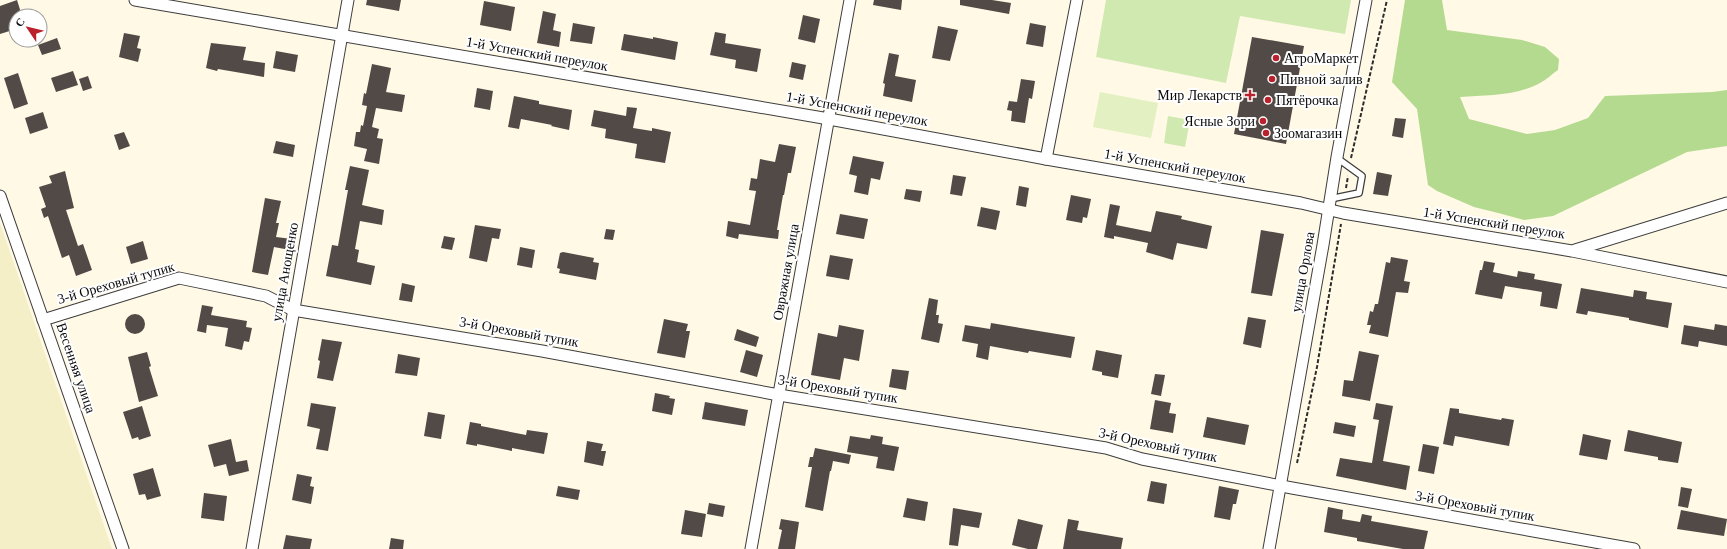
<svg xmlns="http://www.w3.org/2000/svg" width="1727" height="549" font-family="'Times New Roman',serif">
  <rect width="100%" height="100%" fill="#fff9e6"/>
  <path fill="#f4efc7" d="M0,223L112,549H0Z"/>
  <g fill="#d0e9b0">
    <path d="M1106,0H1351L1345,34L1240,16L1226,83L1096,57Z"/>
    <path d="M1168,116L1190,120L1185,147L1164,143Z"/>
  </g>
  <path fill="#b4da8f" d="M1405,0H1442L1447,30L1522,40L1545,47L1559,59L1558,70C1552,74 1546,80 1540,83C1516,96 1487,95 1460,97L1469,119L1527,134L1555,130L1588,118L1605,96L1712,92L1727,90V146L1687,152L1553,216L1524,220L1502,214L1474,207L1437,191L1428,185L1417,109L1392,82Z"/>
  <path fill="#e2f0c2" d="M1100,92L1158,103L1151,138L1093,127Z"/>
  <g fill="#524a46">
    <path d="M17,0L22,16H16V29L0,34V6Z"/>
    <path d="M367,0H401L399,11L366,5Z"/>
    <path d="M874,0H902L901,10L873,5Z"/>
    <path d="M960,0H992L1011,3L1009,14L960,5Z"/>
    <path d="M484,1L515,7L511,31L480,25Z"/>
    <path d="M543,11L556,14L553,30L561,32L559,47L537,43Z"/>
    <path d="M803,15L820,19L815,43L798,39Z"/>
    <path d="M573,23L595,27L592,44L570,41Z"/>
    <path d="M1030,23L1046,26L1043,47L1026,44Z"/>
    <path d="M938,26L958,30L950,61L932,58Z"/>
    <path d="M715,32L726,34L725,43L761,49L757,72L735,68L736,60L710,55Z"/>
    <path d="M124,33L140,36L137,48L141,49L138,62L119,57Z"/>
    <path d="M624,34L653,39V37L678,42L675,60L621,50Z"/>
    <path d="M1252,37L1304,46L1286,144L1234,134Z"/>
    <path d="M57,38L61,49L42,55L38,45Z"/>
    <path d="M211,43L246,47L243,60L265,63L264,77L218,69L217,71L206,68Z"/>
    <path d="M276,51L298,55L295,72L273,68Z"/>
    <path d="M889,53L899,55L895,76L916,80L912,102L883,96L885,84L883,83Z"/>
    <path d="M792,62L806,65L803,80L789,77Z"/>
    <path d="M372,64L391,68L386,92L405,95L402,112L376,108L372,127L379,129L377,138L383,139L379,164L364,161L367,149L354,146L356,132H360L361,125L363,126L367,106L362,105L364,93L366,94Z"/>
    <path d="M73,71L78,85L56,92L51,78Z"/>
    <path d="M18,73L28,104L14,109L4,78Z"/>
    <path d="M88,76L92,88L83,91L79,79Z"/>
    <path d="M1021,79L1035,81L1032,99L1029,98L1025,123L1011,121L1012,111L1007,110L1009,101L1017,102Z"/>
    <path d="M477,88L493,91L490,110L474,107Z"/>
    <path d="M514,96L539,101V104L572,110L569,130L551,126L552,125L521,119L519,129L508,127Z"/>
    <path d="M627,107L637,108L633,128L652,131V128L671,132L665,163L635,158L637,144L605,138L606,129L591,126L594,110L626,116Z"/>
    <path d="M43,112L48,128L30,134L25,118Z"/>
    <path d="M1395,118L1406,119L1403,138L1392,136Z"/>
    <path d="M124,132L130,146L119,150L114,135Z"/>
    <path d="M276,141L295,145L293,157L273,153Z"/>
    <path d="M779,144L796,147L791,173H788L784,195H783L777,230H779L778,239L739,234L738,239L726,236L728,221L750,225L756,191L749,190L751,178L757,179L760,159L775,162Z"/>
    <path d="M853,156L884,162L880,180L871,178L868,195L854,192L857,176L849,174Z"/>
    <path d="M350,166L369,170L362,205L384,210L382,225L360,221L355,249L359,250L357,262L375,266L371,285L326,276L332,245L338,246L348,190H345Z"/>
    <path d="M65,171L74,208L66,210L78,246L83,244L92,270L76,276L69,255L62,258L48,216L44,218L41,209L46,207L39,187L52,183L49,176Z"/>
    <path d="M1377,172L1392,175L1388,196L1373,194Z"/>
    <path d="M953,175L966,177L962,196L950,194Z"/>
    <path d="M1019,186L1029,188L1026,207L1016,205Z"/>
    <path d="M906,189L922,191L920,202L904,199Z"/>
    <path d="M1071,195L1091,199L1087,218L1083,217L1082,223L1066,220Z"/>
    <path d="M265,198L281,201L276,223H279L276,237L292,239L290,250L274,247L268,275L252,272Z"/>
    <path d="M1110,204L1120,206L1116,225L1151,232L1156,211L1182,216L1181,219L1212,226L1207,249L1177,243L1173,260L1146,252L1148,243L1114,236V239L1104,237Z"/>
    <path d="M981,207L1000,211L996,230L977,226Z"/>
    <path d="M840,214L868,219L864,239L836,234Z"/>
    <path d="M475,225L501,229L499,239L492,238L487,262L469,258Z"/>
    <path d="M606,229L615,230L613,240L604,239Z"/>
    <path d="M1261,230L1284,234L1272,296L1251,293Z"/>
    <path d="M444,236L455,238L452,250L441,248Z"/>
    <path d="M143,241L148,259L131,264L126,247Z"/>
    <path d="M520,247L535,250L532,268L517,265Z"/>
    <path d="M563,252L594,258L593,262L599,263L596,280L559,273L560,269L557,268L560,253Z"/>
    <path d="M830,255L853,259L849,280L826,276Z"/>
    <path d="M1391,257L1408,260L1404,281L1410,282L1408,293L1396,292L1388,337L1369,333L1371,325H1367L1370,311L1373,312L1375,304H1378L1386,262L1390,263Z"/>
    <path d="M1484,261L1495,263L1493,272L1517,277L1518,271L1535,274L1534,279L1562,284L1557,309L1540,306L1542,292L1505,286L1502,299L1475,294L1480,270H1482Z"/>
    <path d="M402,283L415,286L412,302L399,300Z"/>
    <path d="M1581,288L1633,297L1634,290L1647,292L1646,299L1672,303L1668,328L1629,320V318L1588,311L1587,315L1576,313Z"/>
    <path d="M929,298L938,300L936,315H939L938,323L943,324L939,343L921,339Z"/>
    <path d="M202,305L213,307L211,315L247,321L246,327L252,328L249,342L244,341L242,350L225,346L228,328L207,325L206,333L197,331Z"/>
    <circle cx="135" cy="324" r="10"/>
    <path d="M1248,317L1266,320L1261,348L1243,344Z"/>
    <path d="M664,319L688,324L686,331H690L685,358L657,353Z"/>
    <path d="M991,323L1075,337L1071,358L1029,351L1028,353L990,346L988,360L976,357L978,344L962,341L965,325L990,329Z"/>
    <path d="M1715,324L1727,326V346L1699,341L1698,347L1681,344L1684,325L1714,330Z"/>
    <path d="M839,325L864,330L859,361L844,358L840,380L811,375L818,333L837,337Z"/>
    <path d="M737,329L759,337L756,347L734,340Z"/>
    <path d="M322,339L342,342L333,381L317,378L320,361L318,360Z"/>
    <path d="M746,350L763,355L757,377L740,372Z"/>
    <path d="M1096,350L1122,355L1118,378L1102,375V372L1092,370Z"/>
    <path d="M1359,351L1379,355L1370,401L1342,396L1344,380L1353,381Z"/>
    <path d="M147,352L151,366L149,367L158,396L139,402L128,357Z"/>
    <path d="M398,354L420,358L417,376L395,373Z"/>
    <path d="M892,369L909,371L906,390L889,387Z"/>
    <path d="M1155,374L1165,375L1161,396L1151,394Z"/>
    <path d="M655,393L670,396L669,398L675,399L672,415L652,411Z"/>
    <path d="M1155,400L1171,403L1169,413L1176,414L1173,433L1150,429Z"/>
    <path d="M705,402L748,410L745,426L702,419Z"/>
    <path d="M311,403L336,407L328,451L316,449L320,429L307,426Z"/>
    <path d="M1376,403L1393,406L1383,461L1410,466L1406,490L1336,476L1340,458L1372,463L1379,420L1373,419Z"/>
    <path d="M142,406L151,436L139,440L138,437L132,439L123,412Z"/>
    <path d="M1450,408L1459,409V413L1501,420L1502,418L1514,420L1509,446L1455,436L1453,446L1443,444Z"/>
    <path d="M428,412L445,415L441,439L424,436Z"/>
    <path d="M1207,417L1249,425L1245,445L1203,437Z"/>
    <path d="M470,422L481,424V426L526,435L527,430L548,433L544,454L512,448V451L477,444V446L466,444Z"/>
    <path d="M1335,422L1356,426L1354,437L1333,433Z"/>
    <path d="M1628,430L1682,442L1678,463L1658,460V457L1624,451Z"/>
    <path d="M1583,434L1611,440L1607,460L1579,455Z"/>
    <path d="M871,435L883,437L882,444L899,447L894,471L876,468L878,457L847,452L850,436L870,439Z"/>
    <path d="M231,439L236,462L247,460L249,471L229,476L226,464L214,467L208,445Z"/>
    <path d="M587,441L603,444L601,451H606L603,466L584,462Z"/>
    <path d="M1423,444L1439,447L1434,474L1418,471Z"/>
    <path d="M815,448L851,455L849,464L833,461L831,471H830L823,511L805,507L812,467H808L810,457H813Z"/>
    <path d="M153,468L161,496L147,500L145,494L139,495L133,474Z"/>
    <path d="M297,474L312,477L310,486L314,487L311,504L292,500Z"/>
    <path d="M1151,481L1167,484L1164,504L1147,501Z"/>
    <path d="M558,486L580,490L578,500L556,496Z"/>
    <path d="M1219,486L1239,490L1236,504H1233L1230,520L1214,517Z"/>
    <path d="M1681,487L1692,489L1688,508L1678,506Z"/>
    <path d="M204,493L227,496L224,521L201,518Z"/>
    <path d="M907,498L928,502L925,521L903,517Z"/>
    <path d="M709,503L725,506L723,517L707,514Z"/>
    <path d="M1328,507L1343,510L1342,519L1360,522L1362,514L1372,516L1371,521L1428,531L1424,549H1403L1357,541V538L1324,532Z"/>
    <path d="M953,508L982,513L979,528L961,525L958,546L949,545Z"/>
    <path d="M685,510L706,514L702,537L681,534Z"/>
    <path d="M1681,510L1727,519L1724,536L1677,529Z"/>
    <path d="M781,519L799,522L795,549H778L782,530L779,529Z"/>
    <path d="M1018,519L1043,525L1037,549H1028L1012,545Z"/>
    <path d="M1068,519L1079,521L1077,530L1123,538L1121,549H1063Z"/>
    <path d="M286,535L312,539L310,549H283Z"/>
    <path d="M391,538L404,540L403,549H389Z"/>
  </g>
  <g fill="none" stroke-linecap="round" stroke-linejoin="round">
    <g stroke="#3d3d3d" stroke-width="8">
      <path id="service" d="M1330,199L1359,193L1362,176L1337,158"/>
    </g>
    <g stroke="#3d3d3d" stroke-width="13">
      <g id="minor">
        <path d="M135,0L829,119L1046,159L1301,203L1343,213L1572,251L1727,282"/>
        <path d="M1046,159L1077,0"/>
        <path d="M0,196L123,549"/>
        <path d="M1575,250L1727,203"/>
        <path d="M43,320L179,278L266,296L293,310L542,351L779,395L1106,448L1142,459L1292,488L1634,549"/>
        <path d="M252,549L348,0"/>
        <path d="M751,549L850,0"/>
        <path d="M1269,549L1323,245L1337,157L1366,0"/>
      </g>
    </g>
    <g stroke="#2c2c2c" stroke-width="2" stroke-dasharray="4 2" stroke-linecap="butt">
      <path d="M1351,158L1387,0"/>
      <path d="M1346,188L1348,176"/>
      <path d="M1297,463L1317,367L1341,224"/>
    </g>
    <use href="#service" stroke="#fff" stroke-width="5.5"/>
    <use href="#minor" stroke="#fff" stroke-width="11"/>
  </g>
  <g fill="#bb202d" stroke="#fff" stroke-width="1.5">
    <circle cx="1276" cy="58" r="4"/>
    <circle cx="1272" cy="79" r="4"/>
    <path d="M1248 89h4v4h4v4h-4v4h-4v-4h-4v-4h4z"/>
    <circle cx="1268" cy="100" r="4"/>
    <circle cx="1263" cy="121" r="4"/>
    <circle cx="1266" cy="133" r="4"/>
  </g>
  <g text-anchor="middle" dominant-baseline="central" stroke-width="4" stroke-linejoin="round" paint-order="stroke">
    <g font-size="14" fill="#0a0a0a" stroke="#fff">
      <text transform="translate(537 54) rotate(10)">1-й Успенский переулок</text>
      <text transform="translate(857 109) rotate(10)">1-й Успенский переулок</text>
      <text transform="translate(1175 166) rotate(10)">1-й Успенский переулок</text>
      <text transform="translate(1494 223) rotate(9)">1-й Успенский переулок</text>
      <text transform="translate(285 272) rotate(-80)">улица Анощенко</text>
      <text transform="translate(786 272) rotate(-80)">Овражная улица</text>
      <text transform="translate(1303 272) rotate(-80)">улица Орлова</text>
      <text transform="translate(116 283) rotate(-16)">3-й Ореховый тупик</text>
      <text transform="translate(519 332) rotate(10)">3-й Ореховый тупик</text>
      <text transform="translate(76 368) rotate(71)">Весенняя улица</text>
      <text transform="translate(838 389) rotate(9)">3-й Ореховый тупик</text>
      <text transform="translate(1158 445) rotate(12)">3-й Ореховый тупик</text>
      <text transform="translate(1475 506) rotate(10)">3-й Ореховый тупик</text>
    </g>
    <g font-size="14" fill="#0a0a0a" stroke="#fff" text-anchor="start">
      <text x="1284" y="58">АгроМаркет</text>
      <text x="1280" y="79">Пивной залив</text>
      <text x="1242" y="95" text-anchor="end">Мир Лекарств</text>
      <text x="1276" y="100">Пятёрочка</text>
      <text x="1255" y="121" text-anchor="end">Ясные Зори</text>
      <text x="1274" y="133">Зоомагазин</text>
    </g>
  </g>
  <g transform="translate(28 28) rotate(305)"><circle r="19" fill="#ffffff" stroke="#9d9d9d"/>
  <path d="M0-3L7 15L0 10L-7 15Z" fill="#bb202d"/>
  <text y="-6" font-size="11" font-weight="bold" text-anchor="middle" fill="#0a0a0a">С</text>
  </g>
</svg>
